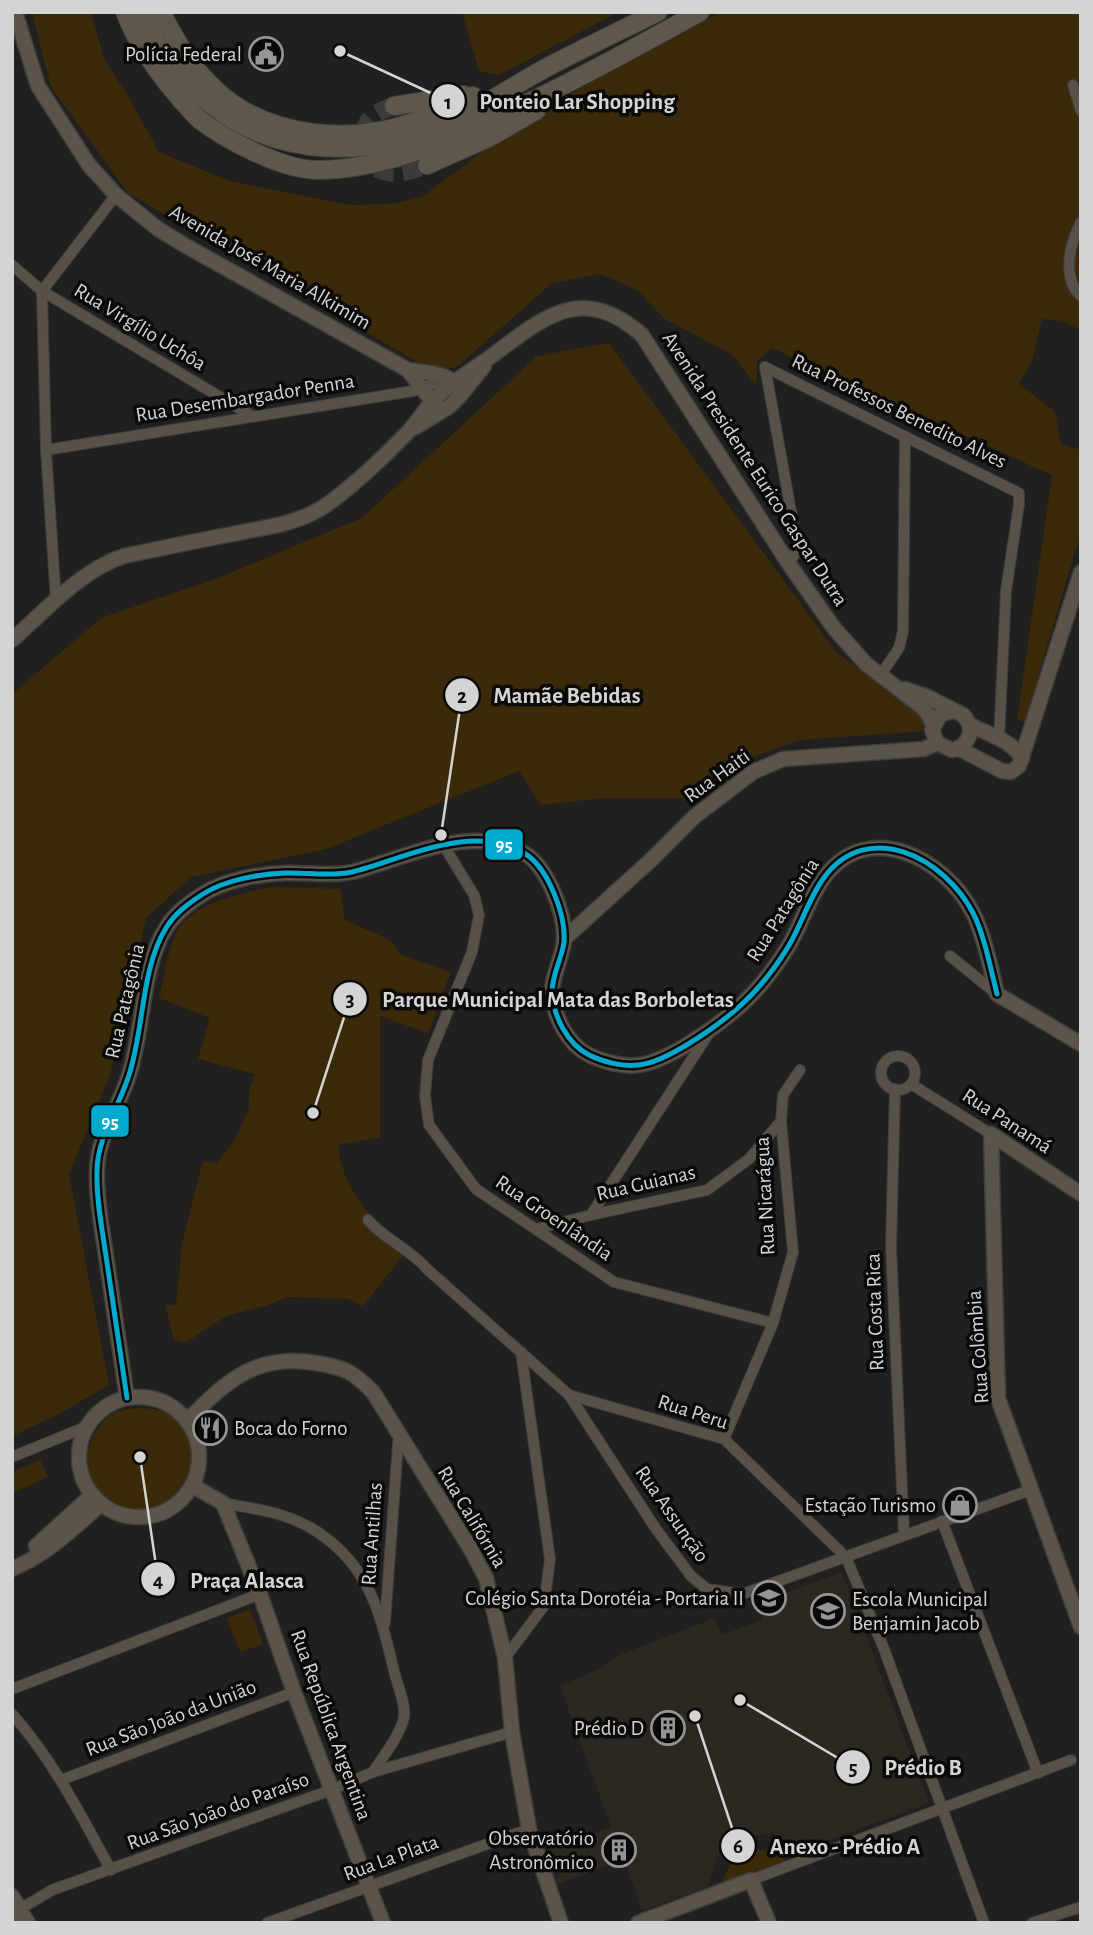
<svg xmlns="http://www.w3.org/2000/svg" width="1093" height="1935" font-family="'Alegreya Sans',sans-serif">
  <rect width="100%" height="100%" fill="#21201e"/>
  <path fill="#2c2720" d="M842,1572L929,1803L798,1852L772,1832L730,1842L718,1856L707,1887L642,1911L624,1859L556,1885L544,1851L611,1827L560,1686L597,1670L620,1655L714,1618L722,1635L762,1620L760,1602Z"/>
  <g fill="#3b2a0a">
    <path d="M32,12H91L104,59L128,96L159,152L229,181L350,205L392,204L422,197L533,114L720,12H1081V331L1064,321L1042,319L1032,361L1019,384L1055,412L1061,444L1081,450V532L1025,721L1017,720L1052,475L772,348L757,361L756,385L733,355L665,319L637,290L601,274L552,283L457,367L433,371L128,193L51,87Z"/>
    <path d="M462,12H618L499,75L479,71Z"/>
    <path d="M609,343L837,653L922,713L924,731L799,740L750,758L698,798H603L541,805L519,771L326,849L191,877L146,918L110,1075L69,1174L109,1385L59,1414L12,1436V694L101,618L216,579L362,518L537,356Z"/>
    <path d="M270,887L340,889L345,920L390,940L401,955L451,972L428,1033L380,1016V1137L338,1145C342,1192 375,1220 405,1253L363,1306L348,1299L287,1297L265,1306L226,1316L185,1343L174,1339L165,1304L176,1305L182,1243L203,1161L217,1163L235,1140L249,1108V1091L255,1074L198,1059L210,1018L159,998C164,978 167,954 175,935C188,903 241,894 270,887Z"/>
    <path d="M138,1408C211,1407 210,1502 147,1510C120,1513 86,1489 87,1460C87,1452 91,1442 94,1435C98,1427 104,1419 112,1414C120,1410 129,1409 138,1408Z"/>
    <path d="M40,1460L48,1477L12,1493V1472Z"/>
    <path d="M250,1609L263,1644L240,1652L227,1618Z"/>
    <path d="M754,1850L774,1852L787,1861L722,1885C726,1867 736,1854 754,1850Z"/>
  </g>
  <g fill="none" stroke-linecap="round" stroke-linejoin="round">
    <path stroke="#3c3b39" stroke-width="18" stroke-dasharray="18 9" stroke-linecap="butt" d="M394,106C355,118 362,136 375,168C394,177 408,172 427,165"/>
    <g stroke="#3d3d3c" stroke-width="12">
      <g id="street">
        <path d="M1073,85L1081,111"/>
        <path d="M1081,222C1070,243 1061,278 1081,296"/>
        <path d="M12,265L42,291L252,416"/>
        <path d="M765,367L1019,493V504L1006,591L999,740"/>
        <path d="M765,367L796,539L797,550L789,564"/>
        <path d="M46,450L413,391L448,379"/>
        <path d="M56,601L46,450L42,291L116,195"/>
        <path d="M880,676L899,648L903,631L905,436"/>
        <path d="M444,846L474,895L479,915L472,952L428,1060L425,1096L429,1125L476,1189L614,1282L773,1323"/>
        <path d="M950,956L997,994"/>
        <circle cx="898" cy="1073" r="17"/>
        <path d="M911,1084L991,1134"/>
        <path d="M895,1089L891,1247L904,1534"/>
        <path d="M591,1215L709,1033"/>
        <path d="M368,1220C385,1240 409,1248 427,1269L569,1395L656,1529L691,1576L707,1589L743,1594L1030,1490"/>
        <path d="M536,1229L591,1215L707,1190L749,1159L781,1121"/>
        <path d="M569,1395L724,1439L846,1557L884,1649L984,1923"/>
        <path d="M724,1439L773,1323L793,1252L781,1121L783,1095L800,1070"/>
        <path d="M12,1457L88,1426"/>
        <path d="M223,1503C259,1510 288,1512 319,1533C372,1569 381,1618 395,1675C398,1686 406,1705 404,1717C401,1734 382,1758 373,1772"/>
        <path d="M942,1521L1038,1773"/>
        <path d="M385,1623L398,1443L400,1439"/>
        <path d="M505,1658L544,1606L550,1559L521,1352"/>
        <path d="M12,1689L260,1594"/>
        <path d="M12,1714C54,1761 81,1816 111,1870"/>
        <path d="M61,1780L294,1692"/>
        <path d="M751,1880L1071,1760"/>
        <path d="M17,1911L52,1890L331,1790L373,1772L512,1732"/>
        <path d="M267,1923L529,1829"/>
        <path d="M1032,1923L1081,1907"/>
      </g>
    </g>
    <g stroke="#3d3d3c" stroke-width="17">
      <g id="secondary">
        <path d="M15,12L38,86L89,165L116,195L158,229L186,246L408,370C428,373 457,372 460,396"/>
        <path d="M408,370L432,401L438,406"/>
        <path d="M416,427L450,406L460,396L484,366"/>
        <path d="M12,640C46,610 81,570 124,556C162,548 200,540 238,533C266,527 295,524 320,509C346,493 385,456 407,433C417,423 424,410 434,400C452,381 473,370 493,355C545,316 583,283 642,335L789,564L834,628L866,664L922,707L928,714L933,725"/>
        <path d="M905,689L928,697L963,715C976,728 970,746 952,750L937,743L932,730L940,715L952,711"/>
        <path d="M970,725C986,733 1015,742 1022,759"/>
        <path d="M958,748L1002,771L1011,772L1019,766L1081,572"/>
        <path d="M564,939L651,860L694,817L753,772L783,759L924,749L937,743"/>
        <path d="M991,1134L998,1398L1081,1627"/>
        <path d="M991,1134L1081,1194"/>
        <circle cx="139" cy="1457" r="60"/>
        <path d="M127,1398C120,1351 113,1303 106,1256C102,1228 96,1199 97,1171C97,1138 119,1107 129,1075C144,1030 141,968 166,928C175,913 189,903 203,894C225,880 259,874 285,873C307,872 329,877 352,872C404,859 472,822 524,853C548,867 566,915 564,942C562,958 552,975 552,992C553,1015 567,1044 589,1055C603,1062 623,1067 638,1065C666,1063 719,1025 740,1006C758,990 775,968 788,947C801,926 808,900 823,879C867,817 945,858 973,913C984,934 991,970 997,994L1081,1044"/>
        <path d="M188,1420C227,1380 257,1353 316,1363C346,1368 352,1371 373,1392L470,1548L486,1578L505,1658L512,1732L529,1829L561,1923"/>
        <path d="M193,1486L223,1503L260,1594L294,1692L383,1923"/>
        <path d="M36,1546L92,1495"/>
        <path d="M12,1569C46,1555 74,1528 101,1504"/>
        <path d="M12,1896L28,1923"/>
        <path d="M12,1916L16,1923"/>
        <path d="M638,1923L751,1880L769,1923"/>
      </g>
    </g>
    <g stroke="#3d3d3c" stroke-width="20">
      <g id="highway">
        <path d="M125,12C137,45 160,75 182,101C188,107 194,115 200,120C228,141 281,169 316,170C383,170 443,142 502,115C570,84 634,48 700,12"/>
        <path d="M143,12C156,52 190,91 224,114C286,156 364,156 432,130C471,115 507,89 544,69C581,49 620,31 658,12"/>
        <path d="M161,12C176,41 192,69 217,91C268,138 350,144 414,122C434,114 454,105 473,96"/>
        <path d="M394,106L464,95"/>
        <path d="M427,165L490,137L537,110"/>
      </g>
    </g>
    <use href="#street" stroke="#57514a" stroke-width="10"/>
    <use href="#secondary" stroke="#5a544a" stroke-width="14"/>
    <use href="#highway" stroke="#5e574c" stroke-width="18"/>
    <g stroke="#0b0a09" stroke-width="10">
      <path id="bus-1" d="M127,1398C120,1351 113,1303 106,1256C102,1228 96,1199 97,1171C97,1138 119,1107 129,1075C144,1030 141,968 166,928C175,913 189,903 203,894C225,880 259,874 285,873C307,872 329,877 352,872C404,859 472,822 524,853C548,867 566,915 564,942C562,958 552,975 552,992C553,1015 567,1044 589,1055C603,1062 623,1067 638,1065C666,1063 719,1025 740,1006C758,990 775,968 788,947C801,926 808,900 823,879C867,817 945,858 973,913C984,934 991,970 997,994"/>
    </g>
    <use href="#bus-1" stroke="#00a9ce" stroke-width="5"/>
  </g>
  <defs>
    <g id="civic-ring" transform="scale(1.75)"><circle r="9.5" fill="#0b0a09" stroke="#969593" stroke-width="1.5"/><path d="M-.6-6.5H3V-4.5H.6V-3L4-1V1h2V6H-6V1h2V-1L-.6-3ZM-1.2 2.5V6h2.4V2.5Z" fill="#969593"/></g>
    <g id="restaurant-ring" transform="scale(1.75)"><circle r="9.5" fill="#0b0a09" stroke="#969593" stroke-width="1.5"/><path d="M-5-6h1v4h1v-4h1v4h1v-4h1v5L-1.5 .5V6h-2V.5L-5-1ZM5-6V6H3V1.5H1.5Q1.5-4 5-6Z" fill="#969593"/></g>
    <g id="shop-ring" transform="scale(1.75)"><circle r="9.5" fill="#0b0a09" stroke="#969593" stroke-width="1.5"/><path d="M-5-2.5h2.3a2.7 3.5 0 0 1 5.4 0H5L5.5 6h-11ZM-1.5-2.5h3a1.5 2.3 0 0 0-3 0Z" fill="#969593"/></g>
    <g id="school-ring" transform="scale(1.75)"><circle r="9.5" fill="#0b0a09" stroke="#969593" stroke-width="1.5"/><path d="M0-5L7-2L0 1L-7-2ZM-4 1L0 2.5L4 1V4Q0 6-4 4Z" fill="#969593"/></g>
    <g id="building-ring" transform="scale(1.75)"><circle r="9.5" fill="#0b0a09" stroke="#969593" stroke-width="1.5"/><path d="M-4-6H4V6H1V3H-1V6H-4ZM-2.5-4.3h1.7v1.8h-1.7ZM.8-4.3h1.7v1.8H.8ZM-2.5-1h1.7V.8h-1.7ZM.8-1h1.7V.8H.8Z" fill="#969593"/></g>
  </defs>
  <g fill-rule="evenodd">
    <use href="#civic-ring" x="266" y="54"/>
    <use href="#restaurant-ring" x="210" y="1428"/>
    <use href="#shop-ring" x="960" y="1505"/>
    <use href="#school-ring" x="769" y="1598"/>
    <use href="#school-ring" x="828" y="1611"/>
    <use href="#building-ring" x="668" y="1728"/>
    <use href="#building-ring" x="619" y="1850"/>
  </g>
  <g text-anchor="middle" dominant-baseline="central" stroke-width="7" stroke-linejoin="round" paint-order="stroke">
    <g font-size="21" fill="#d5d4d2" stroke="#0b0a09" text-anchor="end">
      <text x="242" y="54">Polícia Federal</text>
      <text x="234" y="1428" text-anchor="start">Boca do Forno</text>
      <text x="936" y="1505">Estação Turismo</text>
      <text x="744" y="1598">Colégio Santa Dorotéia - Portaria II</text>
      <text x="852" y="1599" text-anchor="start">Escola Municipal<tspan x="852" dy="24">Benjamin Jacob</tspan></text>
      <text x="644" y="1728">Prédio D</text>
      <text x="594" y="1838">Observatório<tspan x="594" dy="24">Astronômico</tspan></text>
    </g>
    <g font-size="21" fill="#d5d4d2" stroke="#0b0a09">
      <text transform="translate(270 267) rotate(30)">Avenida José Maria Alkimim</text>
      <text transform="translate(140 327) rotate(31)">Rua Virgílio Uchôa</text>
      <text transform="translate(245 398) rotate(-9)">Rua Desembargador Penna</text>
      <text transform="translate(899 411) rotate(26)">Rua Professos Benedito Alves</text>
      <text transform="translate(755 469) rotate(57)">Avenida Presidente Eurico Gaspar Dutra</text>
      <text transform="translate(717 776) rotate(-36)">Rua Haiti</text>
      <text transform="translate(783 910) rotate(-58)">Rua Patagônia</text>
      <text transform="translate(125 1001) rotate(-77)">Rua Patagônia</text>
      <text transform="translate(1007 1121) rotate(33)">Rua Panamá</text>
      <text transform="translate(646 1183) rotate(-13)">Rua Guianas</text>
      <text transform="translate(765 1196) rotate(-93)">Rua Nicarágua</text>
      <text transform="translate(554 1218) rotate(34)">Rua Groenlândia</text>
      <text transform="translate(875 1312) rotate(-92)">Rua Costa Rica</text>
      <text transform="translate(978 1347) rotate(-94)">Rua Colômbia</text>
      <text transform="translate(693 1412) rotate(18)">Rua Peru</text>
      <text transform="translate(672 1514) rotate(55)">Rua Assunção</text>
      <text transform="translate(472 1517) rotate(59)">Rua Califórnia</text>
      <text transform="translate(372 1534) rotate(-86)">Rua Antilhas</text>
      <text transform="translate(171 1718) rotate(-21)">Rua São João da União</text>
      <text transform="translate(331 1725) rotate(70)">Rua República Argentina</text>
      <text transform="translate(218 1811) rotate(-20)">Rua São João do Paraíso</text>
      <text transform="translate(391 1858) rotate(-20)">Rua La Plata</text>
    </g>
  </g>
  <path fill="none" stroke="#d5d4d2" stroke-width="2.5" d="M340 51L448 101M441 835L462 695M313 1113L350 999M140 1457L158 1579M740 1700L853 1767M695 1716L738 1846"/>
  <g fill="#d5d4d2" stroke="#0b0a09" stroke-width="2.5">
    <circle cx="340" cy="51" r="7"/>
    <circle cx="441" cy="835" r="7"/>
    <circle cx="313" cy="1113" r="7"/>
    <circle cx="140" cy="1457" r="7"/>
    <circle cx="740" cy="1700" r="7"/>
    <circle cx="695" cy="1716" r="7"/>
    <circle cx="448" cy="101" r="18"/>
    <circle cx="462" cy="695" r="18"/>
    <circle cx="350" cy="999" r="18"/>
    <circle cx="158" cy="1579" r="18"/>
    <circle cx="853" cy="1767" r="18"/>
    <circle cx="738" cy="1846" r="18"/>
  </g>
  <g font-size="21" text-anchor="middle" font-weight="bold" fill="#111">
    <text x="448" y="109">1</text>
    <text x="462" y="703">2</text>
    <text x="350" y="1006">3</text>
    <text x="158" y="1587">4</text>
    <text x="853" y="1775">5</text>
    <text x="738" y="1853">6</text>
  </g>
  <g font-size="23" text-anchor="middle" font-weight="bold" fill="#d5d4d2" stroke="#0b0a09" stroke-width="7" stroke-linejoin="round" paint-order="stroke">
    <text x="577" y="109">Ponteio Lar Shopping</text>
    <text x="567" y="703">Mamãe Bebidas</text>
    <text x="558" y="1007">Parque Municipal Mata das Borboletas</text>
    <text x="247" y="1588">Praça Alasca</text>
    <text x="923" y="1775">Prédio B</text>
    <text x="845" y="1854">Anexo - Prédio A</text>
  </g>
  <g stroke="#0b0a09" stroke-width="2.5">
    <rect x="484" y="828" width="40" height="33" rx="7" fill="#00a9ce"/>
    <rect x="90" y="1104" width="40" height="34" rx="7" fill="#00a9ce"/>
  </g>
  <g font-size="19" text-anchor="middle" font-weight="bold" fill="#fff">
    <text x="504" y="851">95</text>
    <text x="110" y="1128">95</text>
  </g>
  <rect width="1093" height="1935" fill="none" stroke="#d5d4d2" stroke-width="28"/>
</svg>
